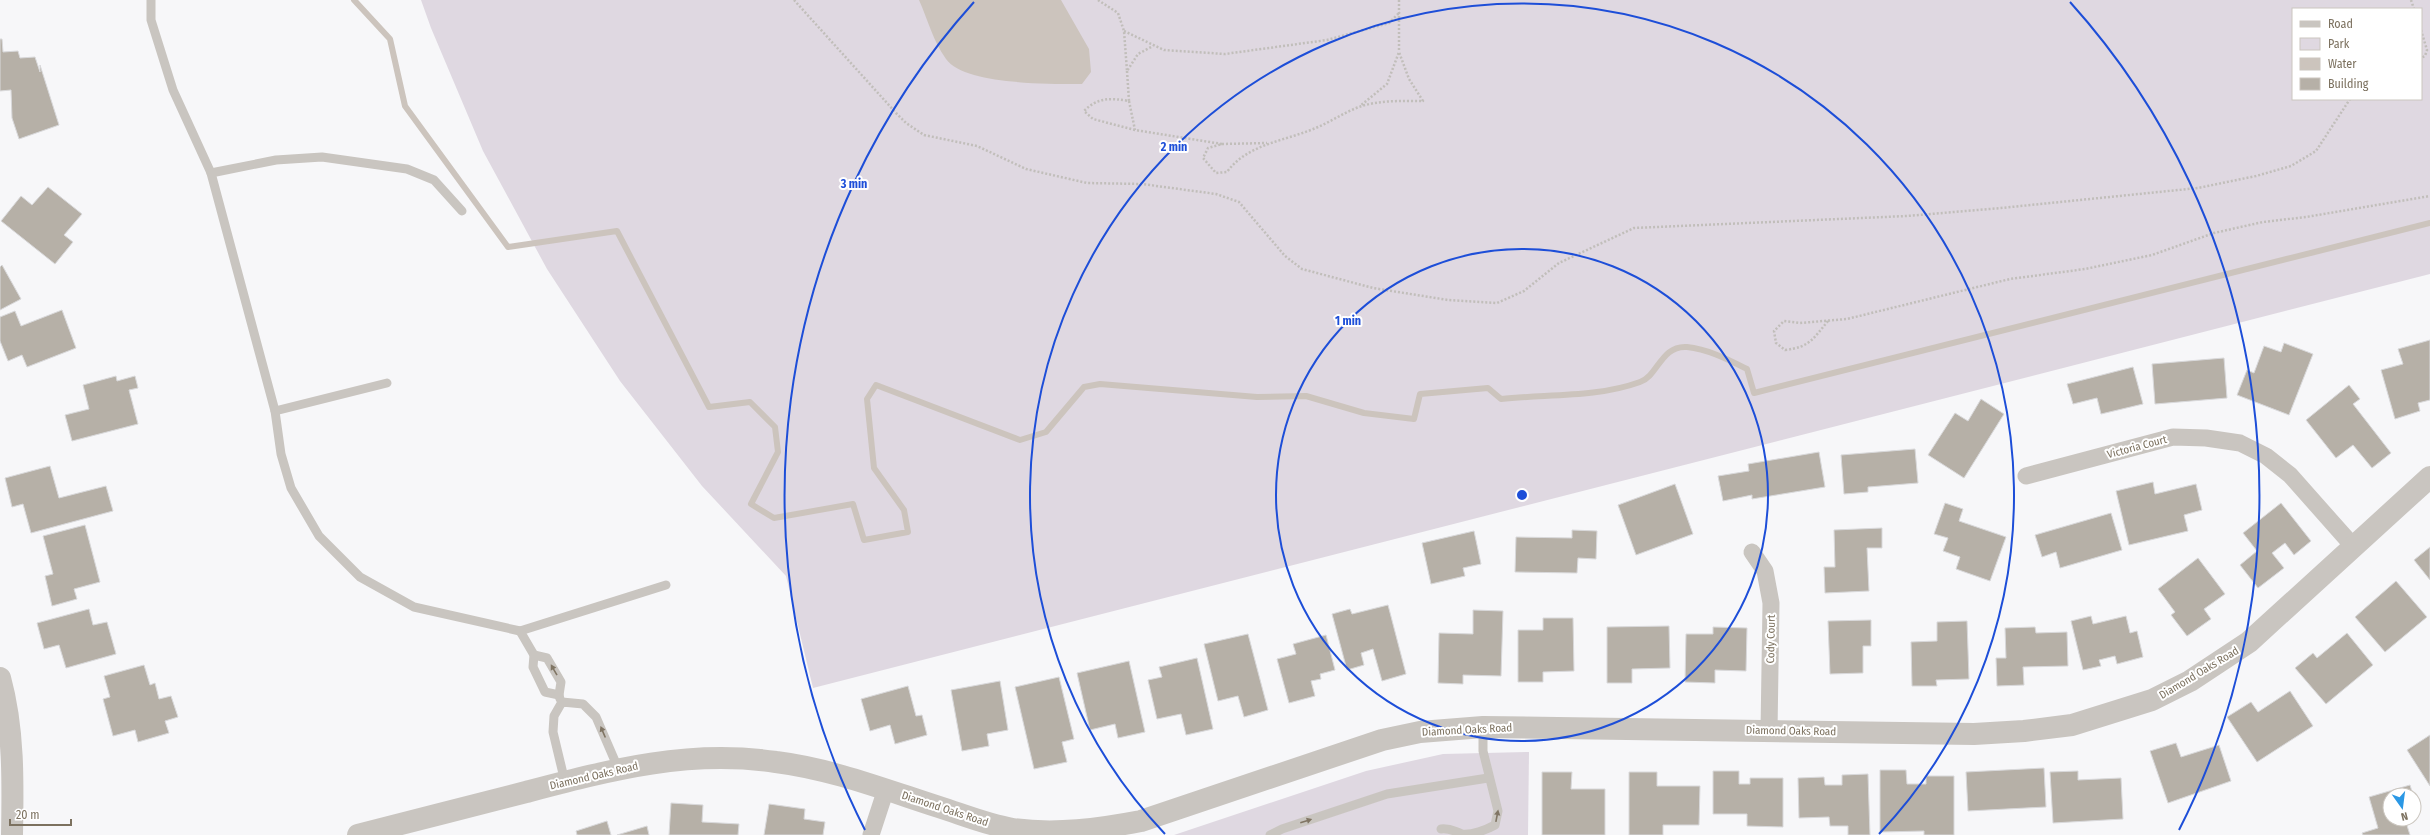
<svg xmlns="http://www.w3.org/2000/svg" width="2430" height="835" font-family="'Fira Sans Condensed',sans-serif">
  <rect width="100%" height="100%" fill="#f7f7f9"/>
  <g fill="#dfd8e1" fill-rule="evenodd">
    <path d="M421,0H2430V274L813,688L786,576L702,486L620,381L547,269L483,151L431,28ZM2293,9H2421V99H2293Z"/>
    <path d="M1529,752L1528,835H1174L1366,771L1443,754Z"/>
  </g>
  <path fill="#ccc4bd" d="M919,0H1061L1089,49L1091,72L1082,84C1051,84 964,85 946,59C933,41 928,20 919,0Z"/>
  <g fill="none" stroke-linecap="round" stroke-linejoin="round">
    <path stroke="#ccc4bd" stroke-width="6" d="M354,0L390,39L405,106L508,247L617,231L709,407L750,402L775,427L778,452L751,504L774,518L853,504L864,540L908,532L904,510L874,468L867,399L876,385L1020,440L1046,432L1084,387L1100,384L1257,397L1306,396L1364,413L1414,419L1420,394L1488,388L1501,399C1546,394 1596,398 1640,382C1658,376 1661,345 1687,347C1708,349 1729,360 1747,369L1754,393L2430,223"/>
  </g>
  <g fill="#b6b0a7" stroke="#d9d9db">
    <path d="M0,39H2L3,52L18,51L20,58L35,57L40,72V65L59,125L19,139L12,118L11,90L0,91Z"/>
    <path d="M48,187L82,214L64,235L73,242L55,264L1,221L21,196L32,205Z"/>
    <path d="M2,265L21,299L0,310V267Z"/>
    <path d="M62,310L76,348L27,367L22,355L8,361L0,341V317L15,311L21,326Z"/>
    <path d="M2430,340V400L2418,403L2420,411L2395,419L2381,370L2403,364L2398,349Z"/>
    <path d="M2284,343L2313,354L2289,415L2237,395L2247,370L2254,373L2264,346L2281,352Z"/>
    <path d="M2224,358L2227,398L2155,404L2152,364Z"/>
    <path d="M2133,367L2143,404L2101,414L2097,398L2073,404L2067,384Z"/>
    <path d="M116,376L117,381L135,376L138,388L129,390L138,424L72,441L65,415L89,409L83,385Z"/>
    <path d="M2349,385L2360,399L2353,404L2391,453L2372,468L2353,445L2336,458L2306,420Z"/>
    <path d="M1981,399L2004,414L1964,478L1928,455L1955,413L1968,421Z"/>
    <path d="M1915,449L1918,483L1868,487V492L1844,494L1841,455Z"/>
    <path d="M1819,452L1825,487L1752,499V495L1723,501L1718,476L1749,471L1748,464Z"/>
    <path d="M50,466L59,498L106,486L113,511L31,533L23,504L12,507L5,478Z"/>
    <path d="M2153,482L2155,494L2196,484L2202,510L2184,515L2188,531L2129,545L2116,491Z"/>
    <path d="M1675,484L1693,534L1636,555L1618,505Z"/>
    <path d="M1945,503L1963,509L1959,521L2006,537L1990,581L1956,569L1960,557L1943,551L1948,538L1934,534Z"/>
    <path d="M2281,503L2311,541L2294,555L2285,543L2272,553L2284,568L2258,588L2240,565L2257,551L2243,533Z"/>
    <path d="M2111,513L2122,550L2060,568L2056,552L2042,557L2035,535Z"/>
    <path d="M85,525L100,582L74,589L77,599L52,606L45,576L53,574L43,536Z"/>
    <path d="M1882,528V548H1867L1869,591L1825,593L1824,567H1835L1834,530Z"/>
    <path d="M1572,530L1597,531L1596,559L1578,558L1577,573L1515,572L1516,537L1572,538Z"/>
    <path d="M1474,531L1481,564L1463,568L1465,576L1431,584L1422,543Z"/>
    <path d="M2430,547V580L2414,560Z"/>
    <path d="M2198,558L2225,594L2204,609L2211,619L2187,636L2171,615L2175,612L2158,589Z"/>
    <path d="M2396,581L2427,617L2385,652L2355,617Z"/>
    <path d="M1388,605L1406,674L1382,681L1373,649L1361,653L1364,665L1347,670L1332,614L1350,609L1352,614Z"/>
    <path d="M89,609L93,625L107,622L116,654L66,668L59,645L44,649L37,623Z"/>
    <path d="M1473,610L1503,611L1501,676L1463,675V684L1438,683L1439,633L1473,634Z"/>
    <path d="M2091,616L2093,624L2126,616L2130,633L2137,631L2143,657L2117,664L2115,656L2099,660L2101,666L2083,670L2071,621Z"/>
    <path d="M1543,618H1573L1574,671L1543,672V682H1518V630H1543Z"/>
    <path d="M1871,620V646H1863V673L1830,674L1828,621Z"/>
    <path d="M1967,621L1969,679L1936,680L1937,686H1912L1911,642L1937,641V622Z"/>
    <path d="M1669,626L1670,668L1632,669V683H1607V627Z"/>
    <path d="M1713,627L1747,628L1746,671L1715,670V683L1685,682L1686,634H1713Z"/>
    <path d="M2035,627L2036,633L2067,632L2068,666L2023,667L2024,685L1997,686L1996,658H2006L2005,628Z"/>
    <path d="M2347,633L2373,665L2326,704L2295,668L2313,653L2317,658Z"/>
    <path d="M1248,634L1268,710L1244,717L1238,696L1218,701L1204,644Z"/>
    <path d="M1326,635L1335,670L1320,674L1321,679L1311,681L1315,696L1289,703L1277,659L1296,654L1293,644Z"/>
    <path d="M1197,658L1213,729L1186,735L1181,714L1157,719L1148,680L1162,677L1159,667Z"/>
    <path d="M1129,661L1145,732L1118,738L1115,724L1090,730L1077,673Z"/>
    <path d="M144,665L150,685L155,683L159,699L171,696L178,717L165,721L169,733L138,742L135,730L113,736L103,699L110,697L104,676Z"/>
    <path d="M1059,677L1074,739L1062,742L1067,762L1034,769L1015,687Z"/>
    <path d="M1000,681L1008,730L987,734L989,746L962,751L951,690Z"/>
    <path d="M908,686L916,716L922,715L927,735L895,744L890,725L870,731L861,699Z"/>
    <path d="M2290,691L2313,726L2257,762L2227,717L2251,702L2258,712Z"/>
    <path d="M2430,735V786L2407,750Z"/>
    <path d="M2176,743L2181,757L2219,745L2231,781L2168,803L2150,751Z"/>
    <path d="M2044,768L2046,807L1968,811L1966,772Z"/>
    <path d="M1880,770H1906L1907,784H1926V776H1954V835H1924V831L1880,832Z"/>
    <path d="M1713,771H1739V784H1750V778H1783V827L1747,826V814H1713Z"/>
    <path d="M2078,771V780L2121,778L2123,819L2053,823L2050,772Z"/>
    <path d="M1542,772H1572L1571,789H1605V835H1542Z"/>
    <path d="M1629,772H1657V786H1700L1699,825H1663V835H1629Z"/>
    <path d="M1868,774L1870,835H1848V826H1830L1829,817L1799,818L1798,778L1824,777L1825,785H1842V775Z"/>
    <path d="M2410,785L2413,795H2390V819H2405L2410,835H2363L2362,833L2378,828L2369,797Z"/>
    <path d="M671,803L703,805L702,822L739,824L738,835H669Z"/>
    <path d="M769,804L805,809L804,819L825,822L823,835H764Z"/>
    <path d="M607,821L611,835H577L576,831Z"/>
    <path d="M647,826L649,835H617Z"/>
  </g>
  <g fill="none" stroke-linecap="round" stroke-linejoin="round">
    <g stroke="#c1beba" stroke-width="2.5" stroke-dasharray="2 2" stroke-linecap="butt">
      <path d="M794,0L896,113L906,123L924,135L977,146L1026,169L1087,183L1142,184L1216,194L1239,202L1285,256L1302,269L1373,288L1448,300L1497,303L1524,291L1559,263L1634,228L1907,216L2001,208L2198,188L2256,176L2291,166L2316,151L2350,99"/>
      <path d="M1098,0L1118,13L1124,31L1127,71L1138,54L1153,46"/>
      <path d="M1399,0V52"/>
      <path d="M2411,0L2414,9"/>
      <path d="M2421,30L2427,50L2425,56L2421,58"/>
      <path d="M1124,31L1164,50L1225,54L1327,40L1389,23L1400,12"/>
      <path d="M1127,71L1129,101C1111,98 1098,97 1084,111L1093,119L1135,130L1222,144L1208,148L1203,158L1216,173L1227,172C1248,143 1287,141 1318,127C1332,121 1345,112 1359,107C1378,100 1403,101 1423,101L1409,79L1399,52L1387,84L1360,106"/>
      <path d="M1129,101L1135,130"/>
      <path d="M1222,144L1267,143"/>
      <path d="M1828,321C1813,339 1810,347 1785,350L1776,343L1774,331L1784,321L1800,323L1847,319L2010,279L2085,269L2152,255L2214,233L2263,222L2306,217L2430,196"/>
    </g>
    <g stroke="#c9c5c0" stroke-width="9">
      <path d="M151,0V20L173,90L211,173L275,411L281,454L291,488L319,536L360,577L414,607L520,631L666,585"/>
      <path d="M211,173L276,160L322,157L407,169L434,180L462,211"/>
      <path d="M275,411L387,383"/>
      <path d="M520,631L534,655L533,667L545,692L559,695"/>
      <path d="M534,655L547,658L561,682L559,695L560,699"/>
      <path d="M565,782L553,732L554,716L562,702L583,704L596,717L618,768"/>
      <path d="M1441,829C1451,828 1453,831 1462,834C1472,835 1486,830 1495,825L1498,811L1483,751V727"/>
      <path d="M1270,835L1282,829L1387,794L1488,778"/>
    </g>
    <g stroke="#c9c5c0" stroke-width="17">
      <path d="M2026,476L2173,437L2206,438L2240,443L2266,456L2290,475L2353,546"/>
      <path d="M1752,552L1765,571L1771,603L1769,731"/>
      <path d="M871,835L886,789"/>
    </g>
    <g stroke="#c9c5c0" stroke-width="22">
      <path d="M0,678C14,729 13,782 12,835"/>
      <path d="M358,835C414,821 470,806 526,792C610,770 688,749 776,762C832,769 886,790 939,807C964,815 988,825 1013,829C1056,835 1099,829 1141,821L1382,740L1420,732L1483,727L1974,734L2024,731L2072,725L2152,700L2190,681L2249,642L2430,477"/>
    </g>
  </g>
  <defs><path id="oneway-solid" d="M-6-.8H1V-3.2L6.5 0L1 3.2V.8H-6Z"/></defs>
  <g fill="#807564">
    <use href="#oneway-solid" transform="translate(554 670) rotate(-120)"/>
    <use href="#oneway-solid" transform="translate(603 732) rotate(-113)"/>
    <use href="#oneway-solid" transform="translate(1497 816) rotate(-79)"/>
    <use href="#oneway-solid" transform="translate(1306 821) rotate(-18)"/>
  </g>
  <g fill="none" stroke="#1d4ed8" stroke-width="2">
    <circle cx="1522" cy="495" r="246"/>
    <path d="M1165 834A492 492 0 1 1 1879 834"/>
    <path d="M865 830A737 737 0 0 1 974 2M2070 2A737 737 0 0 1 2179 830"/>
  </g>
  <g text-anchor="middle" dominant-baseline="central" stroke-width="4" stroke-linejoin="round" paint-order="stroke">
    <g font-size="11" fill="#7c715f" stroke="#fff">
      <text transform="translate(2137 447) rotate(-15)">Victoria Court</text>
      <text transform="translate(1771 639) rotate(-89)">Cody Court</text>
      <text transform="translate(2199 673) rotate(-31)">Diamond Oaks Road</text>
      <text transform="translate(1467 730) rotate(-3)">Diamond Oaks Road</text>
      <text transform="translate(1791 731) rotate(1)">Diamond Oaks Road</text>
      <text transform="translate(594 776) rotate(-13)">Diamond Oaks Road</text>
      <text transform="translate(945 809) rotate(18)">Diamond Oaks Road</text>
    </g>
  </g>
  <circle cx="1522" cy="495" r="6" fill="#1d4ed8" stroke="#fff" stroke-width="2"/>
  <g font-size="12" text-anchor="middle" font-weight="bold" fill="#1d4ed8" stroke="#fff" stroke-width="4" stroke-linejoin="round" paint-order="stroke">
    <text x="1174" y="151">2 min</text>
    <text x="854" y="188">3 min</text>
    <text x="1348" y="325">1 min</text>
  </g>
  <rect x="2292" y="8" width="130" height="92" fill="#ffffff" stroke="#cbc6bf"/>
  <rect x="2300" y="21" width="20" height="6" fill="#c9c5c0" stroke="#cbc6bf"/>
  <text x="2328" y="28" font-size="12" fill="#7c715f">Road</text>
  <rect x="2300" y="38" width="20" height="12" fill="#dfd8e1" stroke="#cbc6bf"/>
  <text x="2328" y="48" font-size="12" fill="#7c715f">Park</text>
  <rect x="2300" y="58" width="20" height="12" fill="#ccc4bd" stroke="#cbc6bf"/>
  <text x="2328" y="68" font-size="12" fill="#7c715f">Water</text>
  <rect x="2300" y="78" width="20" height="12" fill="#b6b0a7" stroke="#cbc6bf"/>
  <text x="2328" y="88" font-size="12" fill="#7c715f">Building</text>
  <g transform="translate(2402 807) rotate(166)"><circle r="19" fill="#ffffff" stroke="#cbc6bf"/>
  <path d="M0-3L7 15L0 10L-7 15Z" fill="#2b98e5"/>
  <text y="-6" font-size="11" font-weight="bold" text-anchor="middle" fill="#7c715f">N</text>
  </g>
  <path d="M10 819v6h61v-6" fill="none" stroke="#7c715f" stroke-width="2"/>
  <text x="16" y="819" font-size="12" fill="#7c715f" stroke="#ffffff" stroke-width="3" paint-order="stroke">20 m</text>
</svg>
